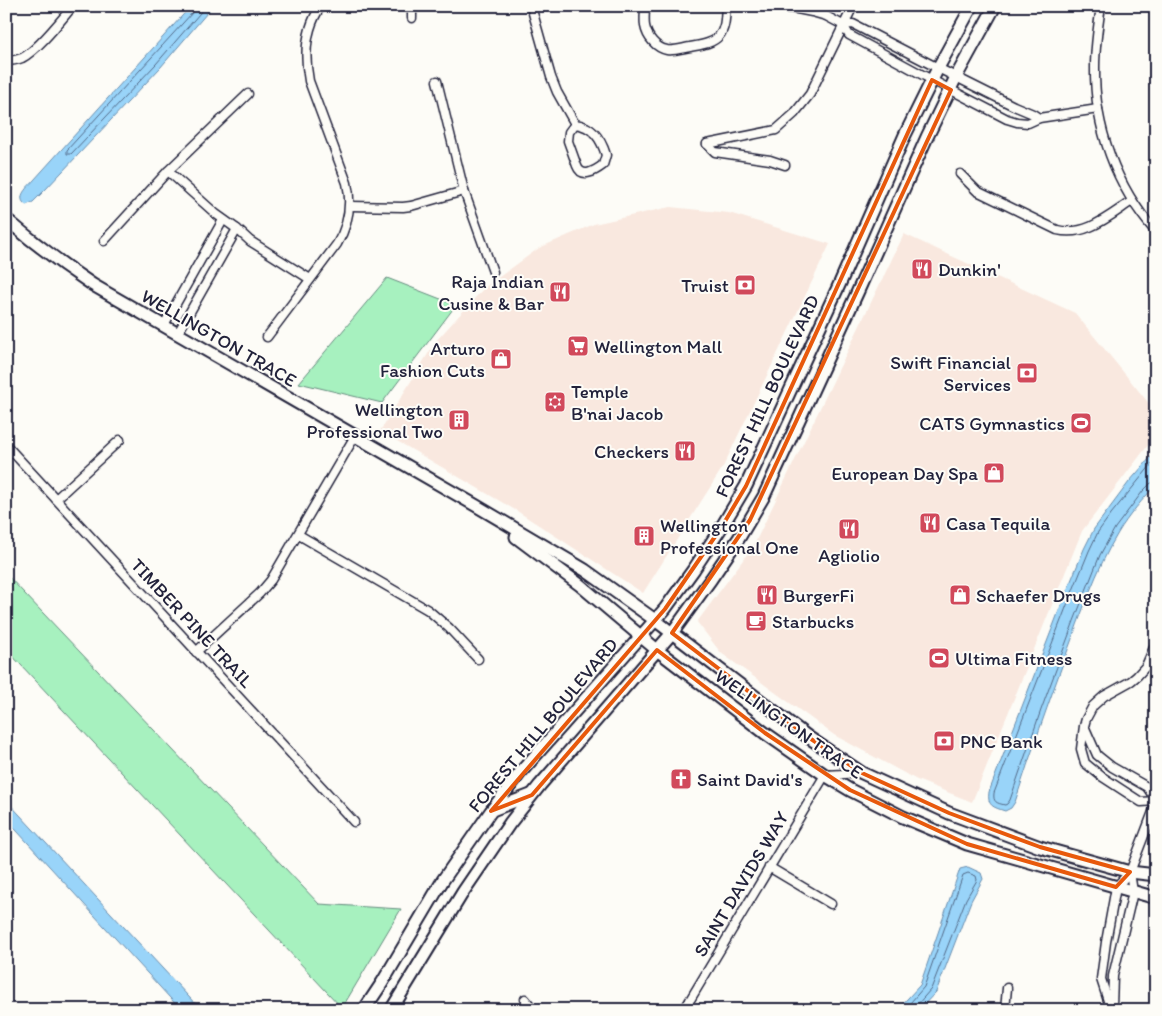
<svg xmlns="http://www.w3.org/2000/svg" width="1162" height="1016" font-family="Itim,sans-serif">
  <rect width="100%" height="100%" fill="#fdfcf7"/>
  <filter id="ink" filterUnits="userSpaceOnUse"><feTurbulence type="fractalNoise" baseFrequency=".02" numOctaves="2"/><feDisplacementMap in="SourceGraphic" scale="10" xChannelSelector="R" yChannelSelector="G"/><feConvolveMatrix kernelMatrix="1 2 1 2 8 2 1 2 1" color-interpolation-filters="sRGB"/></filter>
  <g filter="url(#ink)">
    <g fill="#f9e8df">
      <path d="M670,207L729,213L830,244L723,467L643,593L517,511L380,431L436,341L484,288L539,248L594,224Z"/>
      <path d="M904,234L1075,313L1156,412V435L1082,531L972,802L917,780L834,735L721,653L697,622L754,545Z"/>
    </g>
    <g fill="#a7f1bf" stroke="#648a7d">
      <path d="M387,278L456,305L382,403L299,383Z"/>
      <path d="M6,574L319,904L401,909L342,1008L6,649Z"/>
    </g>
    <g fill="#99d4f9" stroke="#698dad">
      <path d="M191,6H213L160,68L45,190L33,202L26,205C15,197 28,187 34,180Z"/>
      <path d="M1156,453V485C1143,499 1128,516 1118,533C1096,569 1081,615 1066,655C1048,704 1031,753 1015,802L1011,808L1005,811C993,807 987,806 989,792L1062,603L1084,549L1094,529L1129,482L1150,458Z"/>
      <path d="M6,800L201,1010H181L6,819Z"/>
      <path d="M968,867L981,873L983,879L971,901L936,992L919,1010H897L920,985L960,869Z"/>
    </g>
    <g fill="none" stroke-linecap="round" stroke-linejoin="round">
      <g stroke="#526987" stroke-width="1">
        <path d="M194,6L193,12L67,150V154H71L156,64L206,6"/>
        <path d="M1156,459L1111,514L1098,532L1089,551L1067,605L994,793C993,802 996,803 1005,805L1007,804L1010,800L1041,710L1074,621L1100,555L1115,528L1143,491L1151,483L1156,482"/>
        <path d="M904,1010L924,987L963,875L968,873L976,876L977,880L966,899L931,989L917,1005L916,1010"/>
      </g>
      <g stroke="#22223b" stroke-width="11">
        <g id="street">
          <path d="M412,6V18"/>
          <path d="M531,6L551,77L557,92L575,124L569,132L568,141L577,166C582,179 595,171 603,165L606,155C601,139 593,126 575,124"/>
          <path d="M645,6C645,12 644,20 645,26C647,37 656,48 667,50C675,51 683,48 690,47C700,45 712,44 719,36C726,28 725,16 726,6"/>
          <path d="M762,6L797,9L812,12L826,16L843,25L849,35L932,80L1007,119L1017,122L1028,123L1039,118L1098,109"/>
          <path d="M1101,6C1098,26 1095,47 1095,67C1094,127 1116,187 1156,232"/>
          <path d="M843,25L853,24L938,68L1014,106L1033,114L1039,118"/>
          <path d="M6,61C12,61 17,60 22,58C38,50 61,20 73,6"/>
          <path d="M437,81L464,191L493,272"/>
          <path d="M707,144L776,130L794,114L810,94L853,6"/>
          <path d="M707,144L715,152L770,160L785,165"/>
          <path d="M168,171L216,214L237,229L250,241L310,279"/>
          <path d="M960,174L977,191L1057,230C1086,237 1109,216 1132,201"/>
          <path d="M350,206L403,207L411,206L464,191"/>
          <path d="M104,241L168,171L248,94"/>
          <path d="M164,325L223,220"/>
          <path d="M178,333L237,229"/>
          <path d="M267,337L337,244C349,224 352,205 347,183L309,81C304,55 305,29 321,6"/>
          <path d="M6,445L354,822"/>
          <path d="M56,499L120,440"/>
          <path d="M299,535L428,610L449,628L478,659"/>
          <path d="M1156,643L1146,666L1137,676L1131,681L1104,696L1093,706L1086,719L1084,726L1081,749L1085,763L1101,776L1141,802L1156,801"/>
          <path d="M196,652L260,593L271,580L355,436"/>
          <path d="M1085,728L1097,755L1112,767L1147,787L1156,800"/>
          <path d="M769,867L831,904"/>
          <path d="M525,999L534,1010"/>
          <path d="M1112,1007L1113,976L1133,892L1130,872"/>
          <path d="M684,1010L825,775L862,773"/>
          <path d="M1005,1010L1007,988"/>
          <path d="M1111,1010L1101,979L1106,942L1116,887L1130,872L1156,804"/>
        </g>
      </g>
      <g stroke="#22223b" stroke-width="15">
        <g id="secondary">
          <path d="M6,219C34,243 63,265 93,285L475,505L585,570L655,620L808,737L862,773L949,813L1040,847L1130,872L1156,875"/>
          <path d="M516,537L580,585L657,650L765,733L825,775L850,790L903,817L967,844L1156,898"/>
          <path d="M492,810L531,795"/>
          <path d="M364,1010L382,983L443,880L491,811L520,773L665,609L694,569L721,528L746,486L840,283L905,135L938,68L972,6"/>
          <path d="M391,1010L463,892L510,823L540,785L672,633L711,579L739,538L764,496L858,291L927,137L956,77L995,6"/>
        </g>
      </g>
      <use href="#street" stroke="#fdfcf7" stroke-width="8"/>
      <use href="#secondary" stroke="#fdfcf7" stroke-width="11"/>
    </g>
  </g>
  <path fill="none" stroke="#e8590c" stroke-width="4" stroke-linejoin="round" d="M932,80L951,90L750,520L672,633L808,737L862,773L949,813L1040,847L1130,872L1116,887L967,844L850,790L765,733L657,650L532,795L491,811L665,609L721,528L746,486Z"/>
  <defs>
    <g id="restaurant-square" transform="scale(1.125)"><rect x="-9" y="-9" width="18" height="18" rx="4" fill="#d1495b" stroke="#fdfcf7"/><path d="M-5-6h1v4h1v-4h1v4h1v-4h1v5L-1.5 .5V6h-2V.5L-5-1ZM5-6V6H3V1.5H1.5Q1.5-4 5-6Z" fill="#fff"/></g>
    <g id="bank-square" transform="scale(1.125)"><rect x="-9" y="-9" width="18" height="18" rx="4" fill="#d1495b" stroke="#fdfcf7"/><path d="M-6-4H6V4H-6ZM0-2.3a2.3 2.3 0 1 0 0 4.6a2.3 2.3 0 1 0 0-4.6Z" fill="#fff"/></g>
    <g id="supermarket-square" transform="scale(1.125)"><rect x="-9" y="-9" width="18" height="18" rx="4" fill="#d1495b" stroke="#fdfcf7"/><path d="M-6-5.5h2.5l.6 2H6L4.5 2H-2.5L-4.4-4H-6ZM-1.5 3.2a1.3 1.3 0 1 0 .1 0ZM3 3.2a1.3 1.3 0 1 0 .1 0Z" fill="#fff"/></g>
    <g id="shop-square" transform="scale(1.125)"><rect x="-9" y="-9" width="18" height="18" rx="4" fill="#d1495b" stroke="#fdfcf7"/><path d="M-5-2.5h2.3a2.7 3.5 0 0 1 5.4 0H5L5.5 6h-11ZM-1.5-2.5h3a1.5 2.3 0 0 0-3 0Z" fill="#fff"/></g>
    <g id="synagogue-square" transform="scale(1.125)"><rect x="-9" y="-9" width="18" height="18" rx="4" fill="#d1495b" stroke="#fdfcf7"/><path d="M0-6.5L5.6 3.2H-5.6ZM0 6.5L5.6-3.2H-5.6Z" fill="#fff"/></g>
    <g id="building-square" transform="scale(1.125)"><rect x="-9" y="-9" width="18" height="18" rx="4" fill="#d1495b" stroke="#fdfcf7"/><path d="M-4-6H4V6H1V3H-1V6H-4ZM-2.5-4.3h1.7v1.8h-1.7ZM.8-4.3h1.7v1.8H.8ZM-2.5-1h1.7V.8h-1.7ZM.8-1h1.7V.8H.8Z" fill="#fff"/></g>
    <g id="stadium-square" transform="scale(1.125)"><rect x="-9" y="-9" width="18" height="18" rx="4" fill="#d1495b" stroke="#fdfcf7"/><path d="M0-5a6.5 5 0 1 0 0 10a6.5 5 0 1 0 0-10ZM-3.5-1.8h7v3.6h-7Z" fill="#fff"/></g>
    <g id="cafe-square" transform="scale(1.125)"><rect x="-9" y="-9" width="18" height="18" rx="4" fill="#d1495b" stroke="#fdfcf7"/><path d="M-5.5-4.5H6V0H3Q3 3.5 0 3.5H-2.5Q-5.5 3.5-5.5 0ZM3-3.2v2h1.7v-2ZM-6 4.5H4V6H-6Z" fill="#fff"/></g>
    <g id="church-square" transform="scale(1.125)"><rect x="-9" y="-9" width="18" height="18" rx="4" fill="#d1495b" stroke="#fdfcf7"/><path d="M-1.2-6h2.4v3.5h3.3v2.4h-3.3V6h-2.4V-.1h-3.3v-2.4h3.3Z" fill="#fff"/></g>
  </defs>
  <g fill-rule="evenodd">
    <use href="#restaurant-square" x="922" y="269"/>
    <use href="#bank-square" x="745" y="285"/>
    <use href="#restaurant-square" x="560" y="292"/>
    <use href="#supermarket-square" x="578" y="346"/>
    <use href="#shop-square" x="501" y="359"/>
    <use href="#bank-square" x="1027" y="373"/>
    <use href="#synagogue-square" x="555" y="402"/>
    <use href="#building-square" x="459" y="420"/>
    <use href="#stadium-square" x="1081" y="423"/>
    <use href="#restaurant-square" x="685" y="451"/>
    <use href="#shop-square" x="994" y="473"/>
    <use href="#restaurant-square" x="930" y="523"/>
    <use href="#restaurant-square" x="849" y="529"/>
    <use href="#building-square" x="644" y="536"/>
    <use href="#restaurant-square" x="767" y="595"/>
    <use href="#shop-square" x="960" y="595"/>
    <use href="#cafe-square" x="756" y="621"/>
    <use href="#stadium-square" x="939" y="658"/>
    <use href="#bank-square" x="944" y="741"/>
    <use href="#church-square" x="681" y="779"/>
  </g>
  <g text-anchor="middle" dominant-baseline="central" stroke-width="4" stroke-linejoin="round" paint-order="stroke">
    <g font-size="19" fill="#22223b" stroke="#fdfcf7" text-anchor="start">
      <text x="938" y="269">Dunkin'</text>
      <text x="544" y="281" text-anchor="end">Raja Indian<tspan x="544" dy="22">Cusine &amp; Bar</tspan></text>
      <text x="729" y="285" text-anchor="end">Truist</text>
      <text x="594" y="346">Wellington Mall</text>
      <text x="485" y="348" text-anchor="end">Arturo<tspan x="485" dy="22">Fashion Cuts</tspan></text>
      <text x="1011" y="362" text-anchor="end">Swift Financial<tspan x="1011" dy="22">Services</tspan></text>
      <text x="571" y="391">Temple<tspan x="571" dy="22">B'nai Jacob</tspan></text>
      <text x="443" y="409" text-anchor="end">Wellington<tspan x="443" dy="22">Professional Two</tspan></text>
      <text x="1065" y="423" text-anchor="end">CATS Gymnastics</text>
      <text x="669" y="451" text-anchor="end">Checkers</text>
      <text x="978" y="473" text-anchor="end">European Day Spa</text>
      <text x="946" y="523">Casa Tequila</text>
      <text x="660" y="525">Wellington<tspan x="660" dy="22">Professional One</tspan></text>
      <text x="849" y="555" text-anchor="middle">Agliolio</text>
      <text x="783" y="595">BurgerFi</text>
      <text x="976" y="595">Schaefer Drugs</text>
      <text x="772" y="621">Starbucks</text>
      <text x="955" y="658">Ultima Fitness</text>
      <text x="960" y="741">PNC Bank</text>
      <text x="697" y="779">Saint David's</text>
    </g>
    <g font-size="19" fill="#22223b" stroke="#fdfcf7">
      <text transform="translate(219 338) rotate(30)">WELLINGTON TRACE</text>
      <text transform="translate(767 396) rotate(-65)">FOREST HILL BOULEVARD</text>
      <text transform="translate(192 623) rotate(47)">TIMBER PINE TRAIL</text>
      <text transform="translate(789 724) rotate(35)">WELLINGTON TRACE</text>
      <text transform="translate(543 725) rotate(-50)">FOREST HILL BOULEVARD</text>
      <text transform="translate(741 884) rotate(-59)">SAINT DAVIDS WAY</text>
    </g>
  </g>
  <rect width="1162" height="1016" fill="none" stroke="#fdfcf7" stroke-width="25"/>
  <rect x="12" y="12" width="1137" height="991" fill="none" stroke="#22223b" stroke-width="2" filter="url(#ink)"/>
</svg>
